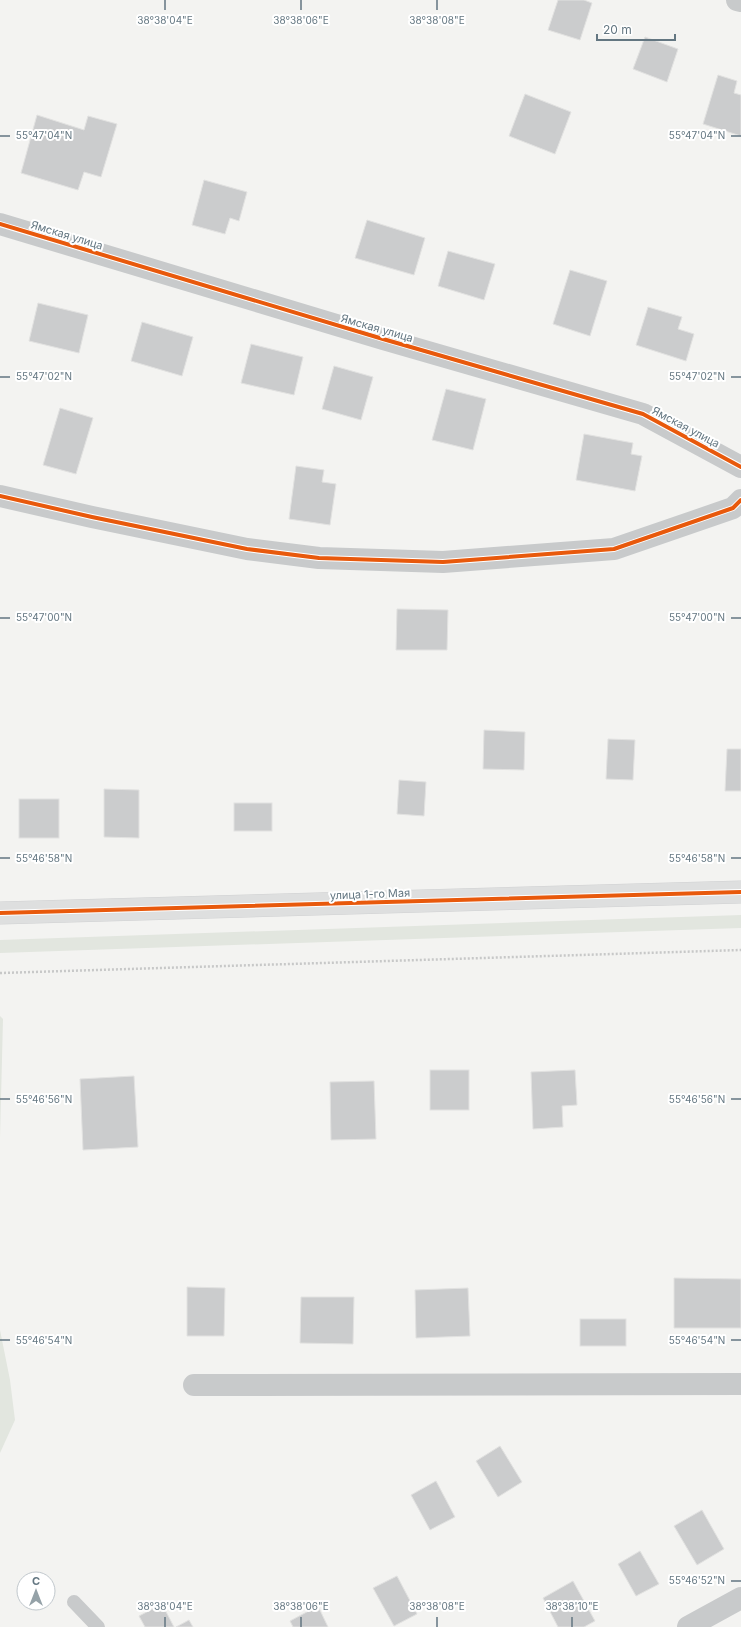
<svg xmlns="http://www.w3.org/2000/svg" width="741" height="1627" font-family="Inter,sans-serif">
  <rect width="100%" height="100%" fill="#f3f3f1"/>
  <g fill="#e2e6df">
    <path d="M741,915V928L0,953V940Z"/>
    <path d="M0,1016L3,1019L0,1138Z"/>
    <path d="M0,1330L10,1380L15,1420L0,1453Z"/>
  </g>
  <g fill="#cbcccd" stroke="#e2e2e1">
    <path d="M558,0H584L592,3L580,40L548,30Z"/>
    <path d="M645,37L678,49L667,82L633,69Z"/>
    <path d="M718,75L737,81L734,93L741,95V136L703,124Z"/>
    <path d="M525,94L571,112L555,154L509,136Z"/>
    <path d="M37,115L84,130L88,116L117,124L101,177L84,172L78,190L21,173Z"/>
    <path d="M204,180L247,192L239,221L230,218L225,234L192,225Z"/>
    <path d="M367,220L425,238L414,275L355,258Z"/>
    <path d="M448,251L495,264L484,300L438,286Z"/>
    <path d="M570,270L607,281L590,336L553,324Z"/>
    <path d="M38,303L88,315L79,353L29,341Z"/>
    <path d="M648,307L682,317L678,329L694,334L686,361L636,345Z"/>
    <path d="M142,322L193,337L182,376L131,361Z"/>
    <path d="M251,344L303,357L294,395L241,383Z"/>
    <path d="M334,366L373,377L361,420L322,409Z"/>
    <path d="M446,389L486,399L473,450L432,440Z"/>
    <path d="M60,408L93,418L76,474L43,465Z"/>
    <path d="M584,434L633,443L631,454L642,456L635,491L576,480Z"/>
    <path d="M296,466L324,470L322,482L336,484L330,525L289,519Z"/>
    <path d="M397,609L448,610L447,650H396Z"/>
    <path d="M484,730L525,732L524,770L483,769Z"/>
    <path d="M608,739L635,740L633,780L606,779Z"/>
    <path d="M727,749H741V791H725Z"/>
    <path d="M399,780L426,782L424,816L397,814Z"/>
    <path d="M104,789L139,790V838L104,837Z"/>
    <rect x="19" y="799" width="40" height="39"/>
    <rect x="234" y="803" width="38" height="28"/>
    <rect x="430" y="1070" width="39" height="40"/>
    <path d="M575,1070L577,1105L562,1106L563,1127L533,1129L531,1072Z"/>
    <path d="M134,1076L138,1147L83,1150L80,1079Z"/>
    <path d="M374,1081L376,1139L331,1140L330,1082Z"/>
    <path d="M674,1278L741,1279V1328H674Z"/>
    <path d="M187,1287L225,1288L224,1336H187Z"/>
    <path d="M468,1288L470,1336L416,1338L415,1290Z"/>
    <path d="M301,1297H354L353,1344L300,1343Z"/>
    <rect x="580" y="1319" width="46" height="27"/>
    <path d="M500,1446L522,1482L498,1497L476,1461Z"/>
    <path d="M436,1481L455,1517L430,1530L411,1495Z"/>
    <path d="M702,1510L724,1549L697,1565L674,1526Z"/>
    <path d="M640,1551L659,1584L636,1596L618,1564Z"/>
    <path d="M397,1576L417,1614L394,1626L373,1588Z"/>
    <path d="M573,1581L595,1621L584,1627H558L543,1598Z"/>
    <path d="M162,1604L174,1627H145L139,1616Z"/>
    <path d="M318,1606L328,1627H293L290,1621Z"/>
    <path d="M189,1620L193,1627H176Z"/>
  </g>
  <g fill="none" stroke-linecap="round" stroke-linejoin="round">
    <g stroke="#d0d1d2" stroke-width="23">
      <path id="secondary" d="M0,913L741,892"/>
    </g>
    <path stroke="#c7c8c8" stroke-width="2.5" stroke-dasharray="2 2" stroke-linecap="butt" d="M0,973L741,950"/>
    <path stroke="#c8cacb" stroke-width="14" d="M74,1602L98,1627"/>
    <g stroke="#c8cacb" stroke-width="22">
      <path d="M737,0L741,1"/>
      <path d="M0,224L383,339L643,414L741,467"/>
      <path d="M0,496L92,517L247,549L319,558L443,562L614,549L733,508L741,500"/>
      <path d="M194,1385L741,1384"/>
      <path d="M688,1627L741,1598"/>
    </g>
    <use href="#secondary" stroke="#dedfdf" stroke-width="22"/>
    <g stroke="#fff" stroke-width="6">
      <g id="cycleway">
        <path d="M0,224L383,339L643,414L741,467"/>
        <path d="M0,496L92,517L247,549L319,558L443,562L614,549L733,508L741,500"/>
        <path d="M0,913L741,892"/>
      </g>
    </g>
    <use href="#cycleway" stroke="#e8590c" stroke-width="4"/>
  </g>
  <path fill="none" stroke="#637681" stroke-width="1.5" d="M165,0V10M301,0V10M437,0V10M0,136H10M731,136H741M0,377H10M731,377H741M0,618H10M731,618H741M0,858H10M731,858H741M0,1099H10M731,1099H741M0,1340H10M731,1340H741M731,1581H741M165,1617V1627M301,1617V1627M437,1617V1627M572,1617V1627"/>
  <g text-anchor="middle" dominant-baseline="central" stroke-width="4" stroke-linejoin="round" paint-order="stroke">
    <g font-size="11" fill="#637681" stroke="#fff">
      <text transform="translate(67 235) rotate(17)">Ямская улица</text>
      <text transform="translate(377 328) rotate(16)">Ямская улица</text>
      <text transform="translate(686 427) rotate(28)">Ямская улица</text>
      <text transform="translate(370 894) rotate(-2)">улица 1-го Мая</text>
    </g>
  </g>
  <g font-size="10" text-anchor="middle" fill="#637681" stroke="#fff" stroke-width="4" stroke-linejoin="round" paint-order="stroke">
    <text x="165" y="24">38°38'04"E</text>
    <text x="301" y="24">38°38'06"E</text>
    <text x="437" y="24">38°38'08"E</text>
    <text x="44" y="139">55°47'04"N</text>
    <text x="697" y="139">55°47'04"N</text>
    <text x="44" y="380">55°47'02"N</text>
    <text x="697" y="380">55°47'02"N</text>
    <text x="44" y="621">55°47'00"N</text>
    <text x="697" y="621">55°47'00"N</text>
    <text x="44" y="862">55°46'58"N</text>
    <text x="697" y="862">55°46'58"N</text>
    <text x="44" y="1103">55°46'56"N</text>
    <text x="697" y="1103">55°46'56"N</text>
    <text x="44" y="1344">55°46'54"N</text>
    <text x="697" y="1344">55°46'54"N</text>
    <text x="697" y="1584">55°46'52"N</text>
    <text x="165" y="1610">38°38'04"E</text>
    <text x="301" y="1610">38°38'06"E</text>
    <text x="437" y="1610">38°38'08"E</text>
    <text x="572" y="1610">38°38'10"E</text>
  </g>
  <g transform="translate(36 1591)"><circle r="19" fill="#ffffff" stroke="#c1c8cd"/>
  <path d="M0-3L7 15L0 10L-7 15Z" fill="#95a2a8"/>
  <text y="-6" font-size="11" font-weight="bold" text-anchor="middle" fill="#637681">С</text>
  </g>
  <path d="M597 34v6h78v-6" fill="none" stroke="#637681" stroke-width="2"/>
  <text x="603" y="34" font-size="12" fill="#637681" stroke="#ffffff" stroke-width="3" paint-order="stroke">20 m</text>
</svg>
